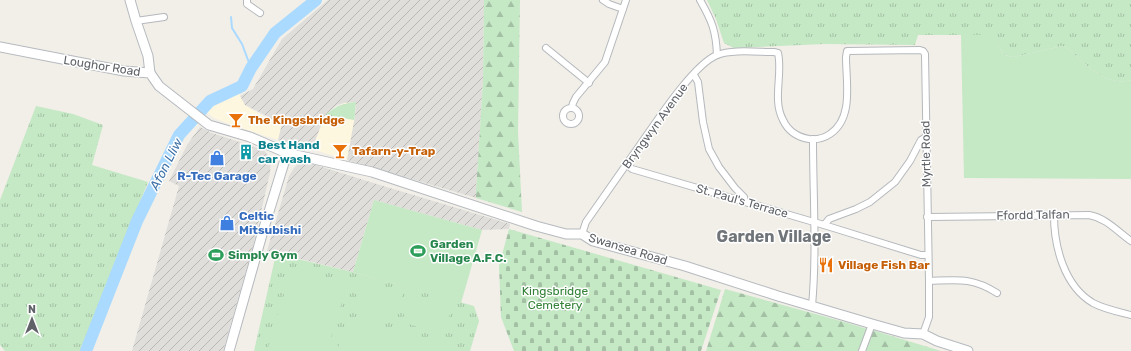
<svg xmlns="http://www.w3.org/2000/svg" width="1131" height="351" font-family="Rubik,sans-serif">
  <defs>
    <pattern id="industrial-furrows" width="10" height="10" patternUnits="userSpaceOnUse"><rect width="10" height="10" fill="#e0deda"/><path d="M-1 1l2-2M0 10L10 0M9 11l2-2" fill="none" stroke="#b9b8b5"/></pattern>
    <pattern id="grass-tufts" width="24" height="20" patternUnits="userSpaceOnUse"><rect width="24" height="20" fill="#c5e8c5"/><path d="M3 7l-1-3M5 7V3M7 7l1-3M15 17l-1-3M17 17v-4M19 17l1-3" fill="none" stroke="#a3c0a4"/></pattern>
    <pattern id="forest-firs" width="22" height="20" patternUnits="userSpaceOnUse"><rect width="22" height="20" fill="#c5e8c5"/><path d="M5 1l3.5 6h-7zM16 11l3.5 6h-7z" fill="#a3c0a4"/></pattern>
    <pattern id="cemetery-stones" width="16" height="16" patternUnits="userSpaceOnUse"><rect width="16" height="16" fill="#c5e8c5"/><path d="M2 7V4a2 2 0 0 1 4 0v3zM10 15v-3a2 2 0 0 1 4 0v3z" fill="#a3c0a4"/></pattern>
  </defs>
  <rect width="100%" height="100%" fill="#f1efe8"/>
  <g fill="#fef7e0">
    <path d="M238,90L245,105L263,116L282,124L278,140L229,124L214,118L201,108Z"/>
    <path d="M350,102L355,116L347,160L312,149L325,115L344,103Z"/>
  </g>
  <g fill="url(#industrial-furrows)">
    <path d="M328,0H484L483,81L476,191V198L347,160L355,116L356,102L344,103L337,105L325,115L312,149L278,140L282,124L245,105L240,96L253,89L282,39Z"/>
    <path d="M200,127L212,133L264,150L271,160L270,173L253,246L223,351H132L179,186L169,181L187,145Z"/>
    <path d="M306,162L380,185L510,224L509,229L482,230L374,200L353,272L267,251L289,176L294,168L298,164Z"/>
  </g>
  <g fill="url(#grass-tufts)">
    <path d="M707,0H1131V80C1127,81 1122,82 1118,81C1103,80 1088,67 1077,57C1072,52 1069,48 1062,46L1014,57L1004,55L999,47L994,35H918L915,45L824,44L734,48L724,43L716,19Z"/>
    <path d="M356,102L354,120L325,115C335,107 343,103 356,102Z"/>
    <path d="M36,106L73,114L103,125L92,165L148,182L80,351H5L0,345V200Z"/>
    <path d="M276,254L353,272L474,306L479,321L470,351H254Z"/>
  </g>
  <g fill="url(#forest-firs)">
    <path d="M484,0H520L518,132L522,212L476,198V191L483,81Z"/>
    <path d="M725,289L848,323L867,329L859,351H706Z"/>
    <path d="M872,330L941,351H864Z"/>
  </g>
  <path fill="url(#cemetery-stones)" d="M509,229L721,290L701,351H514L501,317L499,266Z"/>
  <g fill="#c5e8c5">
    <path d="M961,35H995L999,47L1004,55L1014,57L1062,46C1069,48 1072,52 1077,57C1088,67 1103,80 1118,81C1122,82 1127,81 1131,80V179L964,178Z"/>
    <path d="M351,103V111L355,113L354,119L328,114L338,106Z"/>
    <path d="M374,200L482,230L461,303L353,272Z"/>
    <path d="M292,268L347,285L327,351H267Z"/>
    <path d="M361,280L403,293L395,323L352,310Z"/>
    <path d="M410,294L452,306L444,335L402,322Z"/>
    <path d="M347,316L442,343L439,351H337Z"/>
  </g>
  <g fill="none" stroke-linecap="round" stroke-linejoin="round">
    <path stroke="#aadaff" stroke-width="2" d="M231,17L232,28L242,44L251,68"/>
    <path stroke="#aadaff" stroke-width="12" d="M86,351L137,221L179,135L210,101L242,86L251,68L275,33L316,0"/>
    <g stroke="#b5b8bc" stroke-width="8">
      <g id="street">
        <path d="M247,0V4L260,13"/>
        <path d="M603,0L609,4L623,9"/>
        <path d="M700,0C712,21 716,31 717,55"/>
        <path d="M136,21L164,17"/>
        <path d="M546,48L589,83"/>
        <path d="M694,75L698,82L703,122L709,149L719,167L735,188L744,197L745,202"/>
        <path d="M572,107L573,103L576,97L605,62L626,0"/>
        <circle cx="571" cy="116" r="8"/>
        <path d="M626,164L632,169L824,225L921,255H928"/>
        <path d="M1054,215C1054,246 1064,286 1093,303C1104,309 1119,312 1131,315"/>
        <path d="M927,217L1089,215C1106,218 1117,231 1131,241"/>
        <path d="M824,225L829,219L856,209L870,202L895,182L910,161L921,140L926,137"/>
        <path d="M582,234L586,222C605,195 623,169 642,142C657,121 693,65 717,55C732,49 757,52 774,52L778,53C783,74 772,100 783,120C788,131 797,137 809,139C816,140 824,138 830,134C854,118 846,82 846,57L847,51L920,50L923,51L925,54L929,281V317L923,334"/>
        <path d="M929,281C957,280 972,277 997,293"/>
        <path d="M812,306C817,251 813,195 813,139"/>
        <path d="M862,351L872,324"/>
      </g>
    </g>
    <g stroke="#b6babf" stroke-width="11">
      <g id="secondary">
        <path d="M130,0L136,21L148,56L150,73"/>
        <path d="M0,47L124,71L150,73L159,86L209,125L250,137L287,153L372,172L536,226L566,234H582L593,241L685,266L778,296L872,324L904,333L923,334L937,341L968,351"/>
        <path d="M229,351L263,231L287,153"/>
      </g>
    </g>
    <use href="#street" stroke="#fff" stroke-width="6"/>
    <use href="#secondary" stroke="#fff" stroke-width="9"/>
  </g>
  <defs>
    <g id="bar-bare" transform="scale(1.2)"><path d="M-6-5H6L.8 .8V4.5H3.5V6h-7V4.5H-.8V.8Z" fill="#e8710a" stroke="#fff" stroke-width="2.5" paint-order="stroke"/></g>
    <g id="building-bare" transform="scale(1.2)"><path d="M-4-6H4V6H1V3H-1V6H-4ZM-2.5-4.3h1.7v1.8h-1.7ZM.8-4.3h1.7v1.8H.8ZM-2.5-1h1.7V.8h-1.7ZM.8-1h1.7V.8H.8Z" fill="#0f9aa8" stroke="#fff" stroke-width="2.5" paint-order="stroke"/></g>
    <g id="shop-bare" transform="scale(1.2)"><path d="M-5-2.5h2.3a2.7 3.5 0 0 1 5.4 0H5L5.5 6h-11ZM-1.5-2.5h3a1.5 2.3 0 0 0-3 0Z" fill="#3f7fe0" stroke="#fff" stroke-width="2.5" paint-order="stroke"/></g>
    <g id="stadium-bare" transform="scale(1.2)"><path d="M0-5a6.5 5 0 1 0 0 10a6.5 5 0 1 0 0-10ZM-3.5-1.8h7v3.6h-7Z" fill="#2e9e5b" stroke="#fff" stroke-width="2.5" paint-order="stroke"/></g>
    <g id="restaurant-bare" transform="scale(1.2)"><path d="M-5-6h1v4h1v-4h1v4h1v-4h1v5L-1.5 .5V6h-2V.5L-5-1ZM5-6V6H3V1.5H1.5Q1.5-4 5-6Z" fill="#e8710a" stroke="#fff" stroke-width="2.5" paint-order="stroke"/></g>
  </defs>
  <g fill-rule="evenodd">
    <use href="#bar-bare" x="236" y="120"/>
    <use href="#bar-bare" x="340" y="151"/>
    <use href="#building-bare" x="246" y="152"/>
    <use href="#shop-bare" x="217" y="158"/>
    <use href="#shop-bare" x="227" y="223"/>
    <use href="#stadium-bare" x="418" y="251"/>
    <use href="#stadium-bare" x="216" y="255"/>
    <use href="#restaurant-bare" x="826" y="265"/>
  </g>
  <g text-anchor="middle" dominant-baseline="central" stroke-width="3" stroke-linejoin="round" paint-order="stroke">
    <g font-size="12" fill="#5f6368" stroke="#fff">
      <text transform="translate(102 66) rotate(9)">Loughor Road</text>
      <text transform="translate(655 126) rotate(-54)">Bryngwyn Avenue</text>
      <text transform="translate(926 154) rotate(-91)">Myrtle Road</text>
      <text transform="translate(742 201) rotate(16)">St. Paul's Terrace</text>
      <text transform="translate(1033 215) rotate(-1)">Ffordd Talfan</text>
      <text transform="translate(628 249) rotate(17)">Swansea Road</text>
    </g>
    <g font-size="12" font-weight="bold" fill="#c56008" stroke="#fff" text-anchor="start">
      <text x="248" y="120">The Kingsbridge</text>
      <text x="352" y="151">Tafarn-y-Trap</text>
      <text x="838" y="265">Village Fish Bar</text>
    </g>
    <g font-size="12" font-weight="bold" fill="#0d838f" stroke="#fff" text-anchor="start">
      <text x="258" y="145">Best Hand<tspan x="258" dy="14">car wash</tspan></text>
    </g>
    <g font-size="12" font-weight="bold" fill="#366cbe" stroke="#fff">
      <text x="217" y="176">R-Tec Garage</text>
      <text x="239" y="216" text-anchor="start">Celtic<tspan x="239" dy="14">Mitsubishi</tspan></text>
    </g>
    <g font-size="12" font-weight="bold" fill="#27864d" stroke="#fff" text-anchor="start">
      <text x="430" y="244">Garden<tspan x="430" dy="14">Village A.F.C.</tspan></text>
      <text x="228" y="255">Simply Gym</text>
    </g>
    <g font-size="12" fill="#348238" stroke="#fff">
      <text x="555" y="291">Kingsbridge<tspan x="555" dy="14">Cemetery</tspan></text>
    </g>
    <g font-size="13" font-style="italic" fill="#4174aa" stroke="#fff">
      <text transform="translate(166 164) rotate(-63)">Afon Lliw</text>
    </g>
    <g font-size="16" font-weight="bold" fill="#70757a" stroke="#fff">
      <text x="774" y="236">Garden Village</text>
    </g>
  </g>
  <g transform="translate(32 319)" stroke="#ffffff" stroke-width="3" paint-order="stroke">
  <path d="M0-3L7 15L0 10L-7 15Z" fill="#5f6368"/>
  <text y="-6" font-size="11" font-weight="bold" text-anchor="middle" fill="#5f6368">N</text>
  </g>
</svg>
